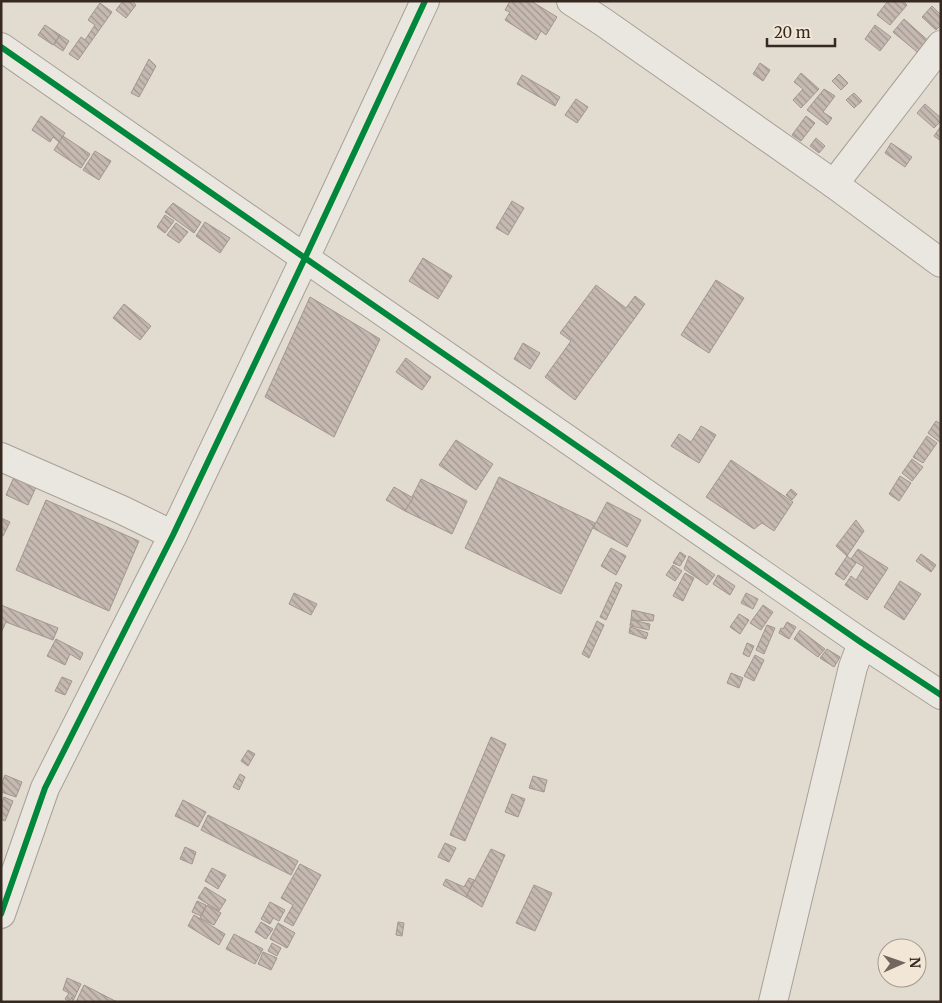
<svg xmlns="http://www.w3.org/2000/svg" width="942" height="1003" font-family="Merriweather,serif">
  <defs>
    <pattern id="building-back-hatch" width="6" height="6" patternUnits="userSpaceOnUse" patternTransform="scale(1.25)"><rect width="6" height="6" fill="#c5b9b1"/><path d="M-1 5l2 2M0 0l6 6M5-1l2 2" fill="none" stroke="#a19690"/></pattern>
  </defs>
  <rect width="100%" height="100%" fill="#e1dbd0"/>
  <g fill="url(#building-back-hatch)" stroke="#a2978f">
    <path d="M123,1H132L136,5L126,18L116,10Z"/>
    <path d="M510,1H531L557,17L546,35L541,31L536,40L505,20L510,12L505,10Z"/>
    <path d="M888,1H903L907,5L890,25L877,15Z"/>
    <path d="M100,3L112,12L78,60L69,54L81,37L85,40L95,25L88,20Z"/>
    <path d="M932,6L941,15V25L936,30L922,17Z"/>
    <path d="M904,19L932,44L922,56L893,32Z"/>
    <path d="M45,25L60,35L53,45L38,35Z"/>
    <path d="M875,25L891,37L880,51L865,39Z"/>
    <path d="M60,35L69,41L63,51L54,45Z"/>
    <path d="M149,59L156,66L139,97L131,93Z"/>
    <path d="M760,63L770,70L763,81L753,74Z"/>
    <path d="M801,73L819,89L801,108L793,100L803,89L794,82Z"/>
    <path d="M839,74L848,83L841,90L832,81Z"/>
    <path d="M522,75L560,97L555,106L517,84Z"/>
    <path d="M824,89L835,96L823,112L832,118L827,125L807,110Z"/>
    <path d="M854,93L862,101L854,108L846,100Z"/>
    <path d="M576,99L588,107L577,123L565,115Z"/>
    <path d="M925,104L941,118V121L934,128L917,113Z"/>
    <path d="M41,116L65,133L59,142L53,137L50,142L32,130Z"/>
    <path d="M806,116L815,123L801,141L792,135Z"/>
    <path d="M941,126V141L934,136Z"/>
    <path d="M63,136L90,154L81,168L54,150Z"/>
    <path d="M816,138L825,146L819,153L810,146Z"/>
    <path d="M891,143L912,157L905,167L885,153Z"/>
    <path d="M95,151L111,161L99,180L83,170Z"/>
    <path d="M512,201L524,208L508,235L496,228Z"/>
    <path d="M173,203L201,222L194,233L165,212Z"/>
    <path d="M165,215L174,221L165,233L157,227Z"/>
    <path d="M205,222L230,238L220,253L196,236Z"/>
    <path d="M176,223L188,232L179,243L167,235Z"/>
    <path d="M423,258L452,276L438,299L409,281Z"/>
    <path d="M716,280L744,298L709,353L681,335Z"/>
    <path d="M596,285L626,308L635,296L645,304L575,400L545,377L571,341L560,333Z"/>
    <path d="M310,297L380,339L334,437L265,397Z"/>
    <path d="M124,304L151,326L140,340L113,318Z"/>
    <path d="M523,343L540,353L530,369L514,359Z"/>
    <path d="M406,358L431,377L422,390L396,372Z"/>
    <path d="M936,421L941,424V443L928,433Z"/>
    <path d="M701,426L716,435L699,463L671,446L679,434L691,442Z"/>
    <path d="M927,436L937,443L923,463L913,457Z"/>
    <path d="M456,440L493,464L476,490L439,465Z"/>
    <path d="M912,459L923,467L912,481L902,473Z"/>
    <path d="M731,460L793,502L774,531L762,523L754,529L706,497Z"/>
    <path d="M900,476L911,483L899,501L889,494Z"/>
    <path d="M14,477L36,487L28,505L6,495Z"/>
    <path d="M499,477L595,523L561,594L465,548Z"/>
    <path d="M421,479L467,501L452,534L405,511Z"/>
    <path d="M394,487L413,498L405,511L386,500Z"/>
    <path d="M791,489L797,494L792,500L786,495Z"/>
    <path d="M46,500L139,541L109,611L16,570Z"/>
    <path d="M607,502L641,520L627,547L593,528Z"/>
    <path d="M1,518L10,522L3,536H1Z"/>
    <path d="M856,520L864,531L847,556L836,546Z"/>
    <path d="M611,548L626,556L616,575L601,566Z"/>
    <path d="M858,549L888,568L867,600L845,585L851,576L856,580L864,567L851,559Z"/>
    <path d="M680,552L686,556L680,566L673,563Z"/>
    <path d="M921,554L936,565L931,572L916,561Z"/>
    <path d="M689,556L715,575L707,585L684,569Z"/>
    <path d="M847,556L856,563L844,580L835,574Z"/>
    <path d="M673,565L682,571L675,581L666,575Z"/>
    <path d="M685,573L694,578L683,601L673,596Z"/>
    <path d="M718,575L735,586L730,595L713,584Z"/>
    <path d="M900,581L921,594L904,620L884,607Z"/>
    <path d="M616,582L622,585L606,620L600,617Z"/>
    <path d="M294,593L317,604L311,615L289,604Z"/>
    <path d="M746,593L758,599L753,609L741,603Z"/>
    <path d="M1,605L58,628L53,640L6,622L1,633Z"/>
    <path d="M763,605L773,612L761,630L750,623Z"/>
    <path d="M632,610L654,615L653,621L631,620Z"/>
    <path d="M739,614L749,620L740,634L730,627Z"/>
    <path d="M631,620L650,624L649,630L630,626Z"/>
    <path d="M597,621L604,625L589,658L582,654Z"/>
    <path d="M787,622L796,627L789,639L779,633L781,628L783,629Z"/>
    <path d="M767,625L775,628L764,654L756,650Z"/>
    <path d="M630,627L648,633L646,639L629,633Z"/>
    <path d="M800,630L825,649L818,657L794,639Z"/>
    <path d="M56,639L83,653L80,660L70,654L65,665L47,656Z"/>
    <path d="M747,643L754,646L749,657L743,654Z"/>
    <path d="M827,649L840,657L834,667L820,658Z"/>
    <path d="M755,655L764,660L754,681L744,676Z"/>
    <path d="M731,673L743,678L739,688L727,683Z"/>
    <path d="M62,677L72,681L65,695L55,691Z"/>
    <path d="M491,737L506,744L465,841L450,835Z"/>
    <path d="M248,750L255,754L248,766L241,761Z"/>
    <path d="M240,774L245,777L239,790L233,787Z"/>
    <path d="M5,775L22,782L16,797L1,792V785Z"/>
    <path d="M533,776L547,780L544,792L529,788Z"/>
    <path d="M512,794L525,799L518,817L505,812Z"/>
    <path d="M4,797L13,801L5,821L1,819V805Z"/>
    <path d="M183,800L206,812L198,827L175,816Z"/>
    <path d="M208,815L298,861L291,875L201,830Z"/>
    <path d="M445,843L456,848L449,862L438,857Z"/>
    <path d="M185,847L196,852L192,864L180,859Z"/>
    <path d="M491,849L505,855L482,907L466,897Z"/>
    <path d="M300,864L321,875L293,926L284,921L293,905L281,898Z"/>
    <path d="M212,868L226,875L218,889L205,881Z"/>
    <path d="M469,878L474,880L466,897L443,885L446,879L464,887Z"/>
    <path d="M534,885L552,893L535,931L516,923Z"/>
    <path d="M205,887L226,900L219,911L198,898Z"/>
    <path d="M197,901L206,905L201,916L192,912Z"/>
    <path d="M270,902L285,910L279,921L273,918L270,924L261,919Z"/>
    <path d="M207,905L221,913L214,925L200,918Z"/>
    <path d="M194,915L225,934L219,945L188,926Z"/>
    <path d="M261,922L273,929L266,939L255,932Z"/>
    <path d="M398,922L404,923L402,936L396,935Z"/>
    <path d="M278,923L295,933L287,948L270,939Z"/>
    <path d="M234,934L263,949L255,964L226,949Z"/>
    <path d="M272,943L281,948L277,956L268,951Z"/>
    <path d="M263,952L277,958L271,970L258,964Z"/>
    <path d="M67,978L81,984L73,1001L72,997L70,1002L65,999L69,993L63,990Z"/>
    <path d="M84,985L117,1002H76Z"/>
  </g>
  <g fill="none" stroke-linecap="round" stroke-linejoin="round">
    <g stroke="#a7a098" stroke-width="30">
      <g id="minor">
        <path d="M571,1L603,22L834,184L941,263"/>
        <path d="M1,47L305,258L862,643L941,695"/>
        <path d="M834,184L941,45"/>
        <path d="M1,457L122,510L173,535"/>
        <path d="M1,914L45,788L173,535L305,258L425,1"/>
        <path d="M773,1002L853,667L862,643"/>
      </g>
    </g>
    <use href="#minor" stroke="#eae6e0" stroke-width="28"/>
    <g stroke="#f2e7d7" stroke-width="9">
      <g id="cycleway">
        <path d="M1,47L305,258L862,643L941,695"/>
        <path d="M1,914L45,788L173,535L305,258L425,1"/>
      </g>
    </g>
    <use href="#cycleway" stroke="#00873e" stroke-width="6"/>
  </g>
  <rect width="942" height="1003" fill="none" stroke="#352921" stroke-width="5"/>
  <g transform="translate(902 963) rotate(88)"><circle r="24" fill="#f2e7d7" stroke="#a69b8e"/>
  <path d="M0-4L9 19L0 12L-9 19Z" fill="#71675e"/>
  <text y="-8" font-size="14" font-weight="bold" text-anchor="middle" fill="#352921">N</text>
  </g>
  <path d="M767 38v8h68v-8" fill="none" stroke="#352921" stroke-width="2.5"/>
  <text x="774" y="38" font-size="15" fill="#352921" stroke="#f2e7d7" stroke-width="4" paint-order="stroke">20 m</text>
</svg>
